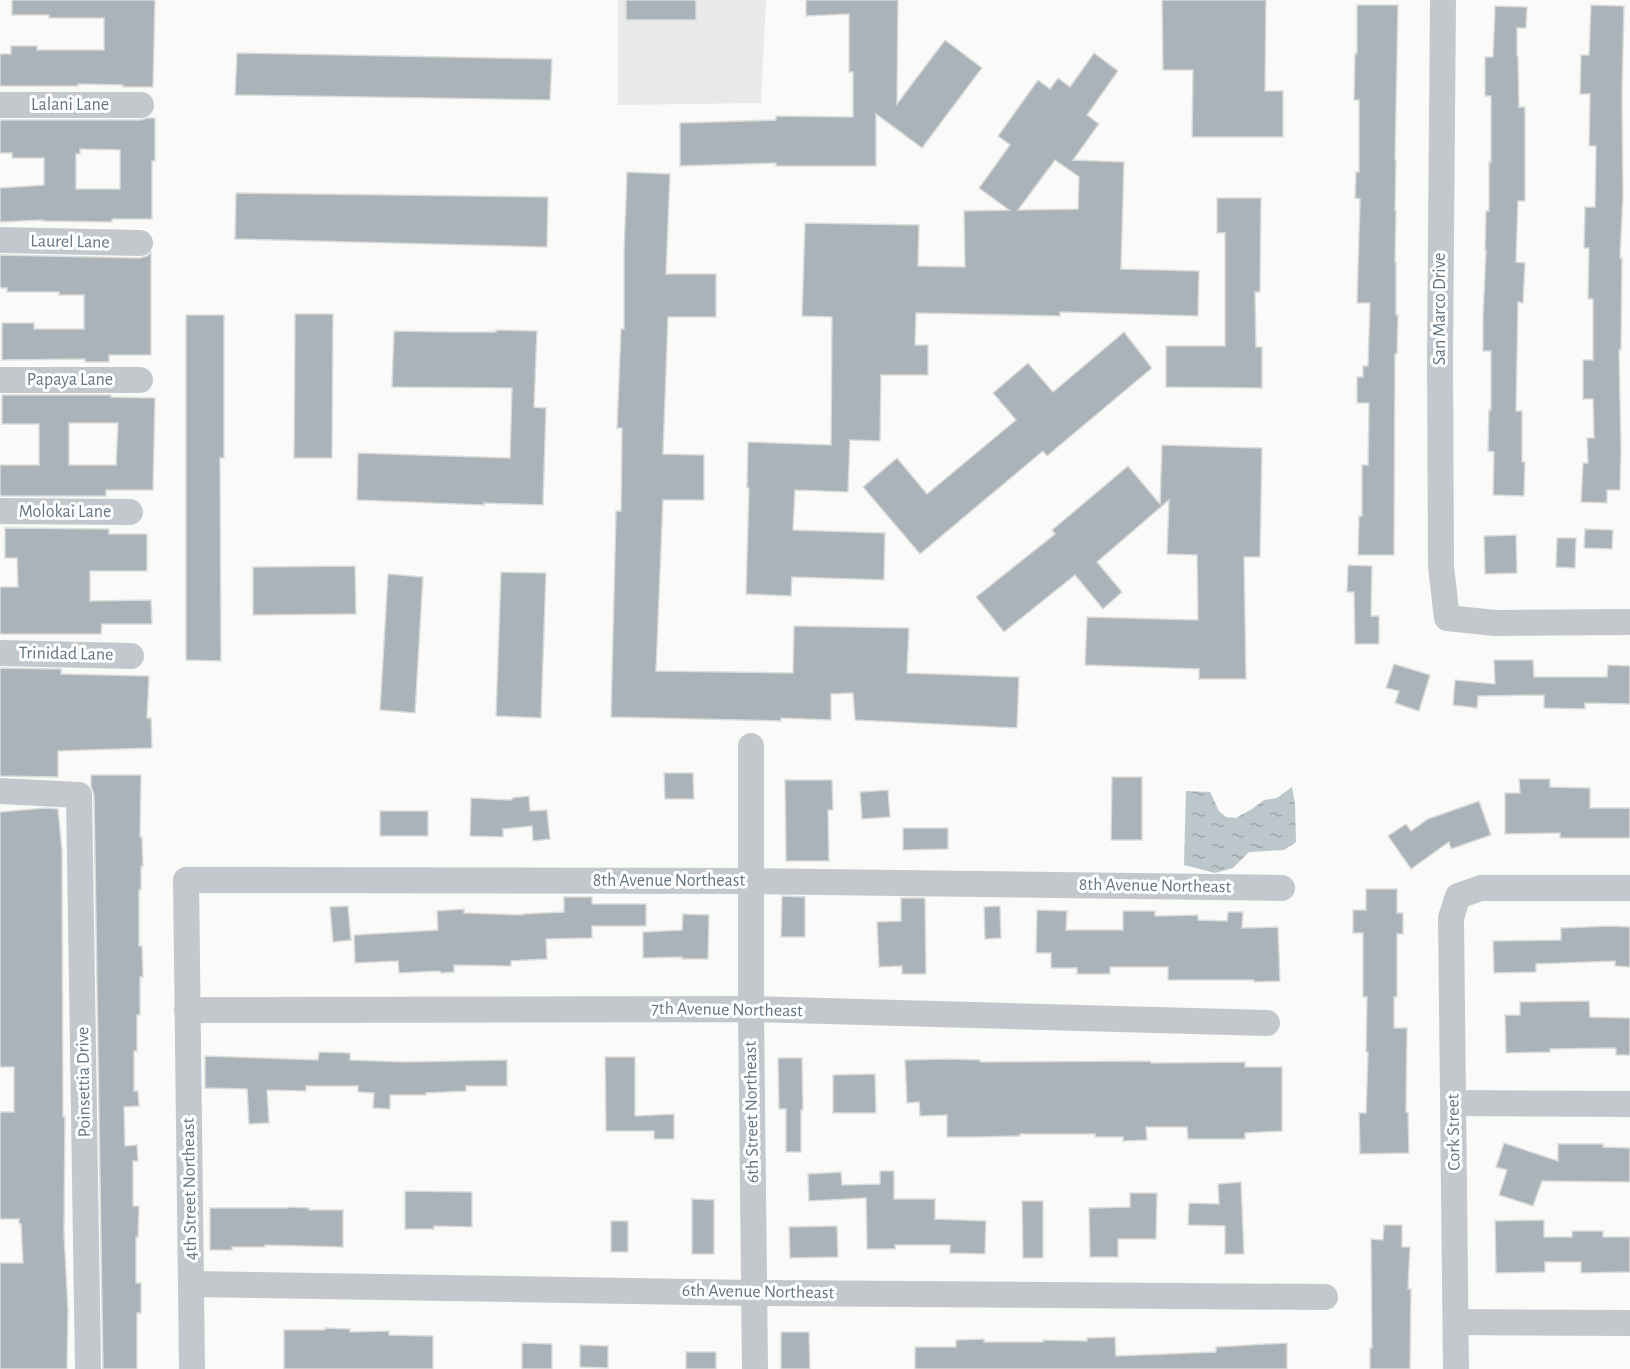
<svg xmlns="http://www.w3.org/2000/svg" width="1630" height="1369" font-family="'Alegreya Sans',sans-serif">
  <defs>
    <pattern id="water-ripples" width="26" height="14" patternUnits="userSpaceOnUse" patternTransform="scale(1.5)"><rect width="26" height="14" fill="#bbc7cb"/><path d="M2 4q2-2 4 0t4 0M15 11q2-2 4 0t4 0" fill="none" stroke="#9ca6aa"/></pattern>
  </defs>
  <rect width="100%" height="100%" fill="#fafaf8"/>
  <path fill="#e8e9e9" d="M618,0H766L761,103L618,105Z"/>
  <path fill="url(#water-ripples)" d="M1292,787L1295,804L1296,842L1284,850L1249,852L1233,868L1215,873L1184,865L1186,791L1210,792L1219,811L1226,817L1236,818L1252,809L1264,800L1277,798Z"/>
  <g fill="#aab3b9" stroke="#dcdcda" stroke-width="1.5" fill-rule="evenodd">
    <path d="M12,0H155L153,87H123V85L78,84V86H0V54H11V46H37V50H104V18H49V15H12Z"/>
    <rect x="626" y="0" width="70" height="20"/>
    <path d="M806,0H898L897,104L945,40L982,68L922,148L876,114V166H776V163L680,166V123L776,120V116L853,117V72H849V14L806,16Z"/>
    <path d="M1162,0H1266L1265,91H1283V137H1192L1193,70H1163Z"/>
    <path d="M1357,5H1398L1395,160H1396L1395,210L1396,211L1395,262H1396V315H1398L1397,354H1395L1394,555H1358L1359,516H1362V465H1368L1369,403H1357V377H1363V366H1368L1370,303H1357L1360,199L1355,198L1356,172H1359V100H1354L1355,53L1357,54Z"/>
    <path d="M1591,5L1624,6L1622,95L1623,196L1620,258H1622L1621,350H1619L1621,449L1620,490H1607V503L1581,502L1583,463H1588L1587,438H1594L1593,399H1583V360H1593V299H1588L1589,248H1584L1585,207H1595L1596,146H1589L1590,94H1580L1581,55H1589Z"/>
    <path d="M1495,6L1527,7L1526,28H1517V56H1518L1519,107H1525V201H1518L1516,262L1525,263L1523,303L1518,302L1516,411H1522V462H1525L1524,496L1493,495L1494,452L1488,451L1489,410H1491V351H1483V317L1486,250H1485L1486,211H1489V162H1491V96H1485V57H1493Z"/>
    <path d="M237,53L552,59L550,100L235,95Z"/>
    <path d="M1094,53L1118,71L1087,115L1099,124L1073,160L1124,162L1121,269L1199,271L1198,316L1060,312V316L916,313L915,345H928V375H881L880,441L850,440L848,492L795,490L793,530L885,533L884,580L792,577L791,596L746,594L749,488H747L748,442L831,445L832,317L802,316L805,223L919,225L918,266L965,267L964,211L1009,210L979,188L1010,145L998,136L1038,80L1050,89L1058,78L1070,87ZM1055,160L1079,177L1078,209L1018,210Z"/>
    <path d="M147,118H155V161H152V219H112V222L43,221V220L0,222V188L44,185V158H12V153H0V120H141ZM80,149L120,150V189H76V154H80Z"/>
    <path d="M627,172L670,174L666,274H716V317H668L663,454L704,455V500H663L656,671L793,673L794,626L909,628L907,673L1019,677L1017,728L855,720L853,693L831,694V720L781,718V721L611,717L616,511H621L622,428H617L621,329H624V252Z"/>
    <path d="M236,193L548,197L547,247L235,239Z"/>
    <path d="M1217,198H1261L1260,292H1255L1256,347H1262V388L1166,387V346H1225V233H1217Z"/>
    <path d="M151,252V355H109V362H85V359L2,360V323H34V329H84V295H59V292H7V288H0V255L140,258L147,256Z"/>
    <path d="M295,314H333L332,458H294Z"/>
    <path d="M186,315H224V458H220L221,661L186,660Z"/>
    <path d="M496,330L537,331L534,407L546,408L543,505L484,503V505L357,500L358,453L510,458L512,388L392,387L394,331L447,332H496Z"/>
    <path d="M1124,332L1152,368L1047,456L1043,451L920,554L863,487L897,458L927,494L1016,420L993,393L1028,363L1053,392Z"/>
    <path d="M2,395H111V397L155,398L153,490H106V496H0V465H39V424H2ZM69,423H118L116,465H69Z"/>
    <path d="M1162,445L1262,448L1260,557H1244L1246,679H1199V669L1085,665L1087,617L1198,620L1197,555L1167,554L1169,500L1097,562L1122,592L1103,609L1075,575L1004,632L976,597L1055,534L1052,530L1128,466L1160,504Z"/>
    <path d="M5,528L109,529V534H147V571H90V601L151,600L152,624H102L101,634H0V587H18L17,558H5Z"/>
    <path d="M1585,529L1613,530L1612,549L1584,548Z"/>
    <path d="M1516,535L1517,573L1485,574L1484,536Z"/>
    <path d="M1557,538H1576L1575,568L1556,567Z"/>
    <path d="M1348,565L1372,566L1371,616H1379V644H1355L1354,592H1347Z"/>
    <path d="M355,566L356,614L253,615V567Z"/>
    <path d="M501,572L546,573L541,718L496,716Z"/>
    <path d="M388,574L423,577L415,713L380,710Z"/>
    <path d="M1494,660H1533L1534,677H1607L1608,665L1630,666V704L1585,703V709L1544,708V695L1478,696L1477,708L1453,705L1455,680L1495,684Z"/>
    <path d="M1394,664L1430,675L1419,711L1395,703L1399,691L1386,688Z"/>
    <path d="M0,668L61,669V674L149,676L147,718H151L152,748L58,751V777L0,776Z"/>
    <path d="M664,773H693L694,799H665Z"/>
    <path d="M91,775H141L140,837H142L143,866H141V890H139V946H142L143,977H140V1015H137V1051H134V1091H138L139,1106L124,1107L125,1146L137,1145L138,1161H133V1206H139L138,1237H136V1283H141V1313H137V1369H103L94,795L91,786Z"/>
    <path d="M1112,777H1142V840H1111Z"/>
    <path d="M1519,779H1550V787L1590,788V808H1630V838H1560V833L1505,834V793H1520Z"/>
    <path d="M785,780H832L833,810H828L829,861H786Z"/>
    <path d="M888,790L890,817L862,819L860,792Z"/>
    <path d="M529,796L530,811L547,810L550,839L533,841L532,826L503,829V837L470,836L471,798L512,800V798Z"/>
    <path d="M1479,801L1491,835L1451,849L1449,842L1411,869L1388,836L1406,824L1411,831L1428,819Z"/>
    <path d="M45,808L58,809L62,850L63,1117H65L64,1233L68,1310L67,1369H0V1263H23L21,1224H19V1219H0V1112H14V1067H0V812Z"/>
    <rect x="380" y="811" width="48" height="25"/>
    <path d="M903,828H948V849L903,850Z"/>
    <path d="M1366,889H1397V913H1403V934H1397V997H1394V1028H1407L1406,1112H1408L1409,1153L1360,1154L1359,1113H1366L1368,1052H1366L1367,997H1363V933H1353V910H1366Z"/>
    <path d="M782,896L805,897V937H781Z"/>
    <path d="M564,897H592V904H646V926H592V938L546,939L547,959L511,961V966L454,965V972L441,973L440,971L399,973L398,961L355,963L354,935L438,930L437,911L464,909V913L523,915V914L564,912Z"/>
    <path d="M901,898H925L926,974H902V966L879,967L877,922L901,921Z"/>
    <path d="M348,906L351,940L333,942L330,907Z"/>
    <path d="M1000,906L1001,938L985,939L984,907Z"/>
    <path d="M1037,910L1067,911L1066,930H1123V911H1155V916L1198,915V920L1227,921L1228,912H1243L1242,928L1278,927L1280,981L1254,982V980H1168V967H1110V974H1077V968H1051V953H1036Z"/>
    <path d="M683,914L709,915L708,959H682V957L643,958V932L682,930Z"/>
    <path d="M1611,926L1630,927V967L1615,966V961L1536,964V972L1494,973L1493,941L1561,940V928Z"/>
    <path d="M1589,1001L1590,1017L1630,1018V1055H1616V1048L1550,1049V1052L1506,1053L1505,1015H1520V1002Z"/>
    <path d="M319,1052L350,1053V1060L405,1062L507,1060V1086H466V1091L426,1093V1095H390V1109L373,1108L374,1093L358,1092V1086H306V1091L267,1090L269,1123L249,1124L247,1089L205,1088V1056L318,1060Z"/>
    <path d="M605,1057H635V1116L674,1114V1139H654V1131H606Z"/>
    <path d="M778,1058H802L803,1110H801V1152H786V1109H779Z"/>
    <path d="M948,1059L980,1060V1062L1150,1061L1151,1063L1245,1062V1067H1282V1131L1245,1133V1139H1188L1187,1127H1146L1147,1140L1123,1141V1137H1095V1134H1020V1136L980,1137H947V1115L920,1116L919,1102L907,1103L905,1060Z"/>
    <path d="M875,1074L876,1113H833V1075Z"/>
    <path d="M1504,1143L1558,1161V1144H1603V1147L1630,1148V1182L1542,1181L1533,1206L1499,1195L1507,1170L1496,1167Z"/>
    <path d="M880,1171H894V1199H935V1219L986,1221L985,1254L950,1253V1245H895V1249H867L866,1198L809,1201L808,1174L841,1172L842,1185L880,1184Z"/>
    <path d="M1241,1182L1244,1254H1225V1226L1188,1225L1189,1203L1219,1204L1218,1184Z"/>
    <path d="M405,1191L472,1192V1227L434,1226V1229H405Z"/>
    <path d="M1130,1193H1157L1156,1239H1118V1257H1090L1089,1208L1130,1207Z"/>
    <path d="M692,1199L714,1200V1254H692Z"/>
    <path d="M1022,1201H1043V1258H1023Z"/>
    <path d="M288,1207L309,1208V1210H343V1247L265,1245V1247H232V1250H210V1208H288Z"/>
    <path d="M1544,1220V1237H1572V1231H1603V1237H1630V1272L1581,1273V1262H1545V1272L1496,1273L1495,1221Z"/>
    <rect x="611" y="1221" width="17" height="31"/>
    <path d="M1384,1225H1402V1247H1410L1408,1289H1411L1410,1369H1370V1348H1372L1371,1239L1383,1240Z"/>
    <path d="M837,1226L838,1257L790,1258L789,1227Z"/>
    <path d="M325,1328L350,1329V1332L389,1331V1335L433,1336V1369H284V1330H325Z"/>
    <path d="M781,1332H809L810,1369H781Z"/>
    <path d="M1115,1337L1116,1356L1216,1352V1347L1287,1343V1369H915V1347H956V1340L984,1339V1342H1043V1340L1087,1341V1338Z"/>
    <path d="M522,1343L552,1344V1369H522Z"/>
    <path d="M580,1345L608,1346V1368L580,1367Z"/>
    <rect x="686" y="1352" width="30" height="17"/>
  </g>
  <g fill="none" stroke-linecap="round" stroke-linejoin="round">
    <g stroke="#c3c8cc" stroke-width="26">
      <path d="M1443,0L1440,357L1441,567L1447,618L1495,623L1630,622"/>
      <path d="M0,105H141"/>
      <path d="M0,240L140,243"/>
      <path d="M0,380H140"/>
      <path d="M0,511L130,512"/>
      <path d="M0,653L131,656"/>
      <path d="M751,746V1009L755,1369"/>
      <path d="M0,791L79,795L88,1369"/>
      <path d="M187,1010L751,1009L1267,1023"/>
      <path d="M1454,1103L1630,1104"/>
      <path d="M191,1284L754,1293L1325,1297"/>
      <path d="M1457,1322L1630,1323"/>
      <path d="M192,1369L186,880L751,881L1282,888"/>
      <path d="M1456,1369L1451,918L1458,896L1481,888H1630"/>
    </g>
  </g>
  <g text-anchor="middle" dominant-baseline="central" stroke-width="6" stroke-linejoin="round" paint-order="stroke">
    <g font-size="18" fill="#657683" stroke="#fff">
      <text x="70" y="105">Lalani Lane</text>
      <text transform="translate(70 242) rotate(1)">Laurel Lane</text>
      <text transform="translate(1440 309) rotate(-90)">San Marco Drive</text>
      <text x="70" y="380">Papaya Lane</text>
      <text x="65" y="512">Molokai Lane</text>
      <text transform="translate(66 654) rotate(1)">Trinidad Lane</text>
      <text x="669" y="881">8th Avenue Northeast</text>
      <text transform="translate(1155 886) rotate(1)">8th Avenue Northeast</text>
      <text transform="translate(727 1010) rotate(1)">7th Avenue Northeast</text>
      <text transform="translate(84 1082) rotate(-91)">Poinsettia Drive</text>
      <text transform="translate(752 1112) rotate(-91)">6th Street Northeast</text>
      <text transform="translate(1454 1132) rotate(-91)">Cork Street</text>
      <text transform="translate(190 1189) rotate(-91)">4th Street Northeast</text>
      <text transform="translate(758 1292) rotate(1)">6th Avenue Northeast</text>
    </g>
  </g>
</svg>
